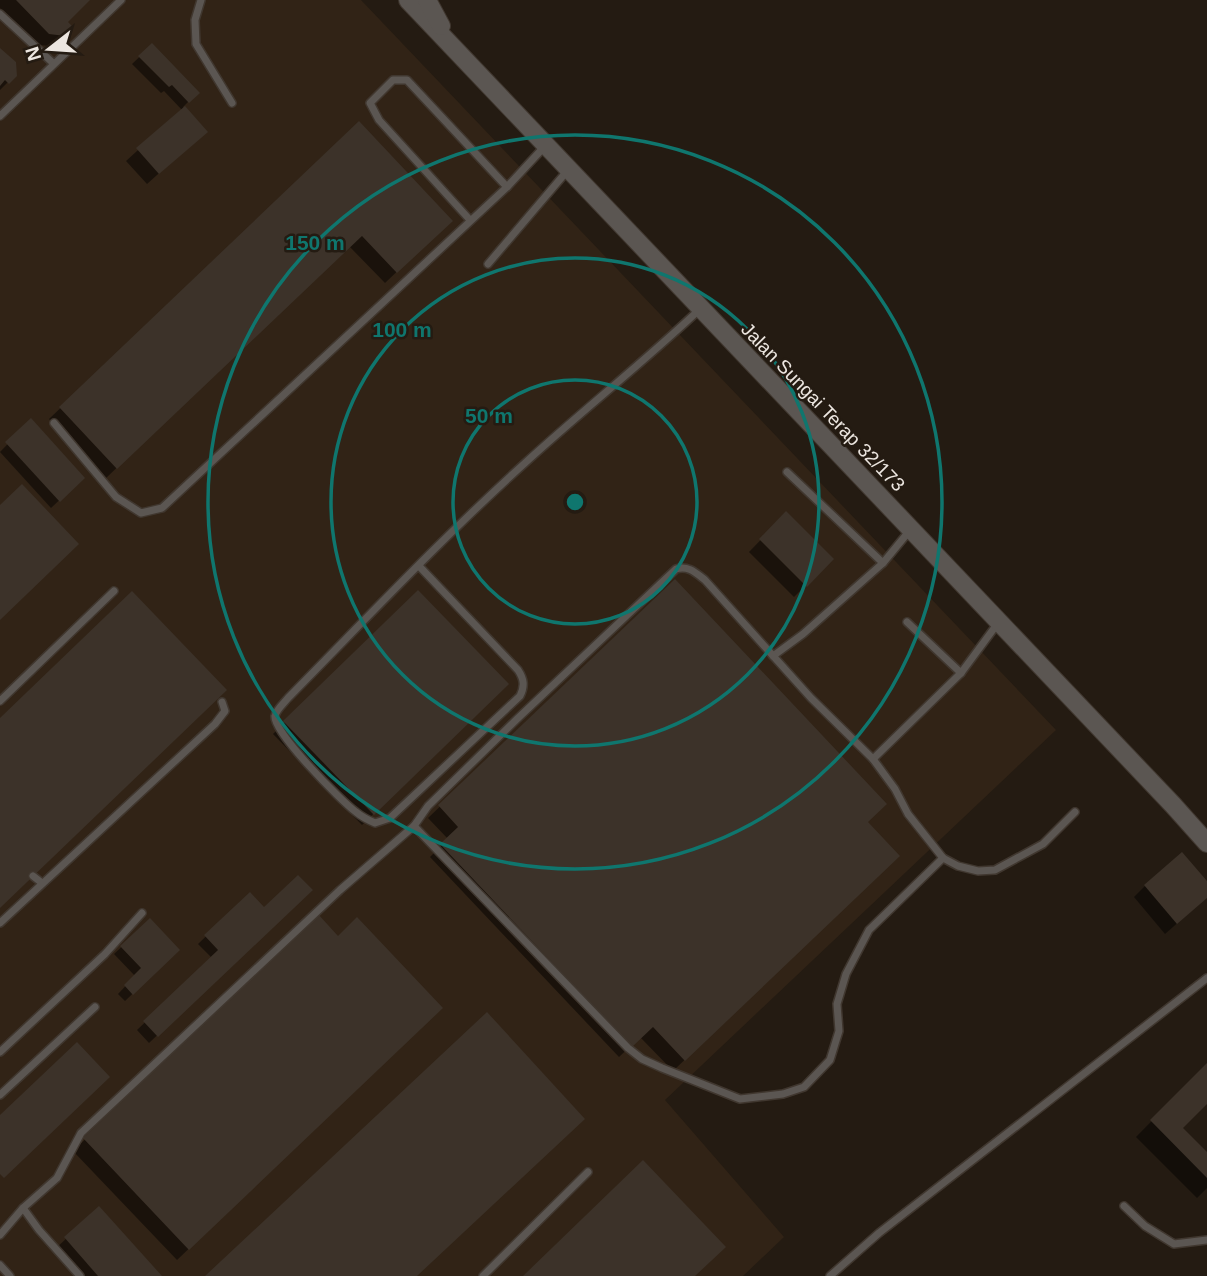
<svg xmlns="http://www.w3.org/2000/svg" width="1207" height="1276" font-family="Helvetica,sans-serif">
  <rect width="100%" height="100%" fill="#241b12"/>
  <path fill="#312316" d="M0,0H361L1056,730L665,1100L784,1237L743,1276H0Z"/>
  <g fill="#0007">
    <path d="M0,0H88L66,22L71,27L51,46L37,45L0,8Z"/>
    <path d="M152,45L197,93L183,107L205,132L147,184L126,161L182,110L164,91L161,93L132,64Z"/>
    <path d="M0,50L15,75L0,90Z"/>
    <path d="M359,123L450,221L385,283L349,246L105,479L49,419Z"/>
    <path d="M30,421L83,478L51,508L0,452Z"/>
    <path d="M786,514L832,559L794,597L749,552Z"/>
    <path d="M675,581L865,822L886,868L673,1071L640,1037L619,1057L430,857L448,839L428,818Z"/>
    <path d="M418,593L506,684L362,825L273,734Z"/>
    <path d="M1207,884V897L1165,934L1134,897L1145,886Z"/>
    <path d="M311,890L149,1043L137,1030L212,958L198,944L250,894L264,909Z"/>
    <path d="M318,917L338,938L429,1020L177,1260L73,1151Z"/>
    <path d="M150,920L178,950L125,1001L118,994L135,976L114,954Z"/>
    <path d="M1207,1065V1101L1180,1128L1207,1155V1188L1197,1198L1136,1137Z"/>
    <path d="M99,1208L159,1276H77L54,1250Z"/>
  </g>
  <g fill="#3c3229">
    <path d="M16,0H90L68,22L73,27L65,36L49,34Z"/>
    <path d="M152,43L200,93L189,103L172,85L169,87L138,56Z"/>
    <path d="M0,48L16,62L17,76L9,84L5,80L0,86Z"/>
    <path d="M185,106L208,132L159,174L136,148Z"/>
    <path d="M359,121L453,221L397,273L362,236L117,469L59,407Z"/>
    <path d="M31,418L85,478L60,502L5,442Z"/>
    <path d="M22,484L79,544L0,620V505Z"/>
    <path d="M786,511L834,559L807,587L759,539Z"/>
    <path d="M675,579L887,804L868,822L900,856L685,1061L653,1027L632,1047L440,844L458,827L438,805Z"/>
    <path d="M418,590L509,684L374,815L283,721Z"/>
    <path d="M132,591L227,690L0,908V718Z"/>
    <path d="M1182,852L1207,881V898L1177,924L1144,885Z"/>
    <path d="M298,875L313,890L158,1037L143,1021L218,950L204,935L250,892L264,907Z"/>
    <path d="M318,914L338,936L357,917L443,1008L189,1250L83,1138Z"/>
    <path d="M150,918L180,950L133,995L124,985L141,968L120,946Z"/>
    <path d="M487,1012L585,1119L417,1276H205Z"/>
    <path d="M77,1042L110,1077L4,1178L0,1174V1115Z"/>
    <path d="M1207,1063V1104L1183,1128L1207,1152V1178L1150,1120Z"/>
    <path d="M643,1160L726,1247L695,1276H523Z"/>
    <path d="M99,1206L162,1276H98L64,1237Z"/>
  </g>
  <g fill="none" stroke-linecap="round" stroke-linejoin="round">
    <g stroke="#40372f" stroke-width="10">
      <g id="service">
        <path d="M201,0L195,20L196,44L232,103"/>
        <path d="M0,14L53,63"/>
        <path d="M0,116L121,0"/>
        <path d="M470,220L379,120L370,103L393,80H407L507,187"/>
        <path d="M488,264L568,170"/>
        <path d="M54,423L116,497L141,513L162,508L507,187L545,146"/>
        <path d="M883,563L911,529"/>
        <path d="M419,566L518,670C524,679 525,686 520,696L390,818L375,823C368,820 362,817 356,812C341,801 272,731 275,716C276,710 284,703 288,698C366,619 443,537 525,463C583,410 644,362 700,309"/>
        <path d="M907,622L961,673"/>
        <path d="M773,656L803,634L883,563L787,472"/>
        <path d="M0,701L114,591"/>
        <path d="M873,759L961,673L998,623"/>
        <path d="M414,826L428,806L517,719L676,569C688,565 696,573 705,580L811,698L873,759L895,789L908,814L943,858L958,866L978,871L995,870L1043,844L1075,812"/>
        <path d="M33,876L42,883"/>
        <path d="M0,923L215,724L225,711L222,702"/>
        <path d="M0,1052L105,954L142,913"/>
        <path d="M0,1095L95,1007"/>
        <path d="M1124,1206L1145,1226L1174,1244L1207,1240"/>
        <path d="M23,1208L39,1230L80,1276"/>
        <path d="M0,1235L23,1208L57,1178L81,1133L340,890L414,826L628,1048L642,1059L662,1068L740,1099L783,1094L804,1087L830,1060L839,1031L837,1004L846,974L869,930L943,858"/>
        <path d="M0,1265L10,1276"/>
        <path d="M483,1276L588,1172"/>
        <path d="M830,1276L879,1233L1207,978"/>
      </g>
    </g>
    <g stroke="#40372f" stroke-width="20">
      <g id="tertiary">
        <path d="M408,0L1173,805L1207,843"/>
        <path d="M427,0L441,26"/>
      </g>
    </g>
    <use href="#service" stroke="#5b5652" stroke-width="7"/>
    <use href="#tertiary" stroke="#5b5652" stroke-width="18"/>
  </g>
  <g fill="none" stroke="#0f766e" stroke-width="3.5">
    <circle cx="575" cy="502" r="122"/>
    <circle cx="575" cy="502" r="244"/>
    <circle cx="575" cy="502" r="367"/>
  </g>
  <g text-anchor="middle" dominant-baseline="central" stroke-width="5" stroke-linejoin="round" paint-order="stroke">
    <g font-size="19" fill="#ece6e0" stroke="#241b12">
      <text transform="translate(823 407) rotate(46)">Jalan Sungai Terap 32/173</text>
    </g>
  </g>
  <circle cx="575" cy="502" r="10" fill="#0f766e" stroke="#241b12" stroke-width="3.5"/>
  <g font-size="21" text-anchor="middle" font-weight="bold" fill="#0f766e" stroke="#241b12" stroke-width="5" stroke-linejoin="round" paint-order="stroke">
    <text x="315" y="250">150 m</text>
    <text x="402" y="337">100 m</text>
    <text x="489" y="423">50 m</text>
  </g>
  <g transform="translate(49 49) rotate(253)" stroke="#241b12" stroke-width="5" paint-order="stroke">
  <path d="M0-5L12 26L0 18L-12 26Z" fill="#ece6e0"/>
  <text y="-10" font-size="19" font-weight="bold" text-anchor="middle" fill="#ece6e0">N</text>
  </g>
</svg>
